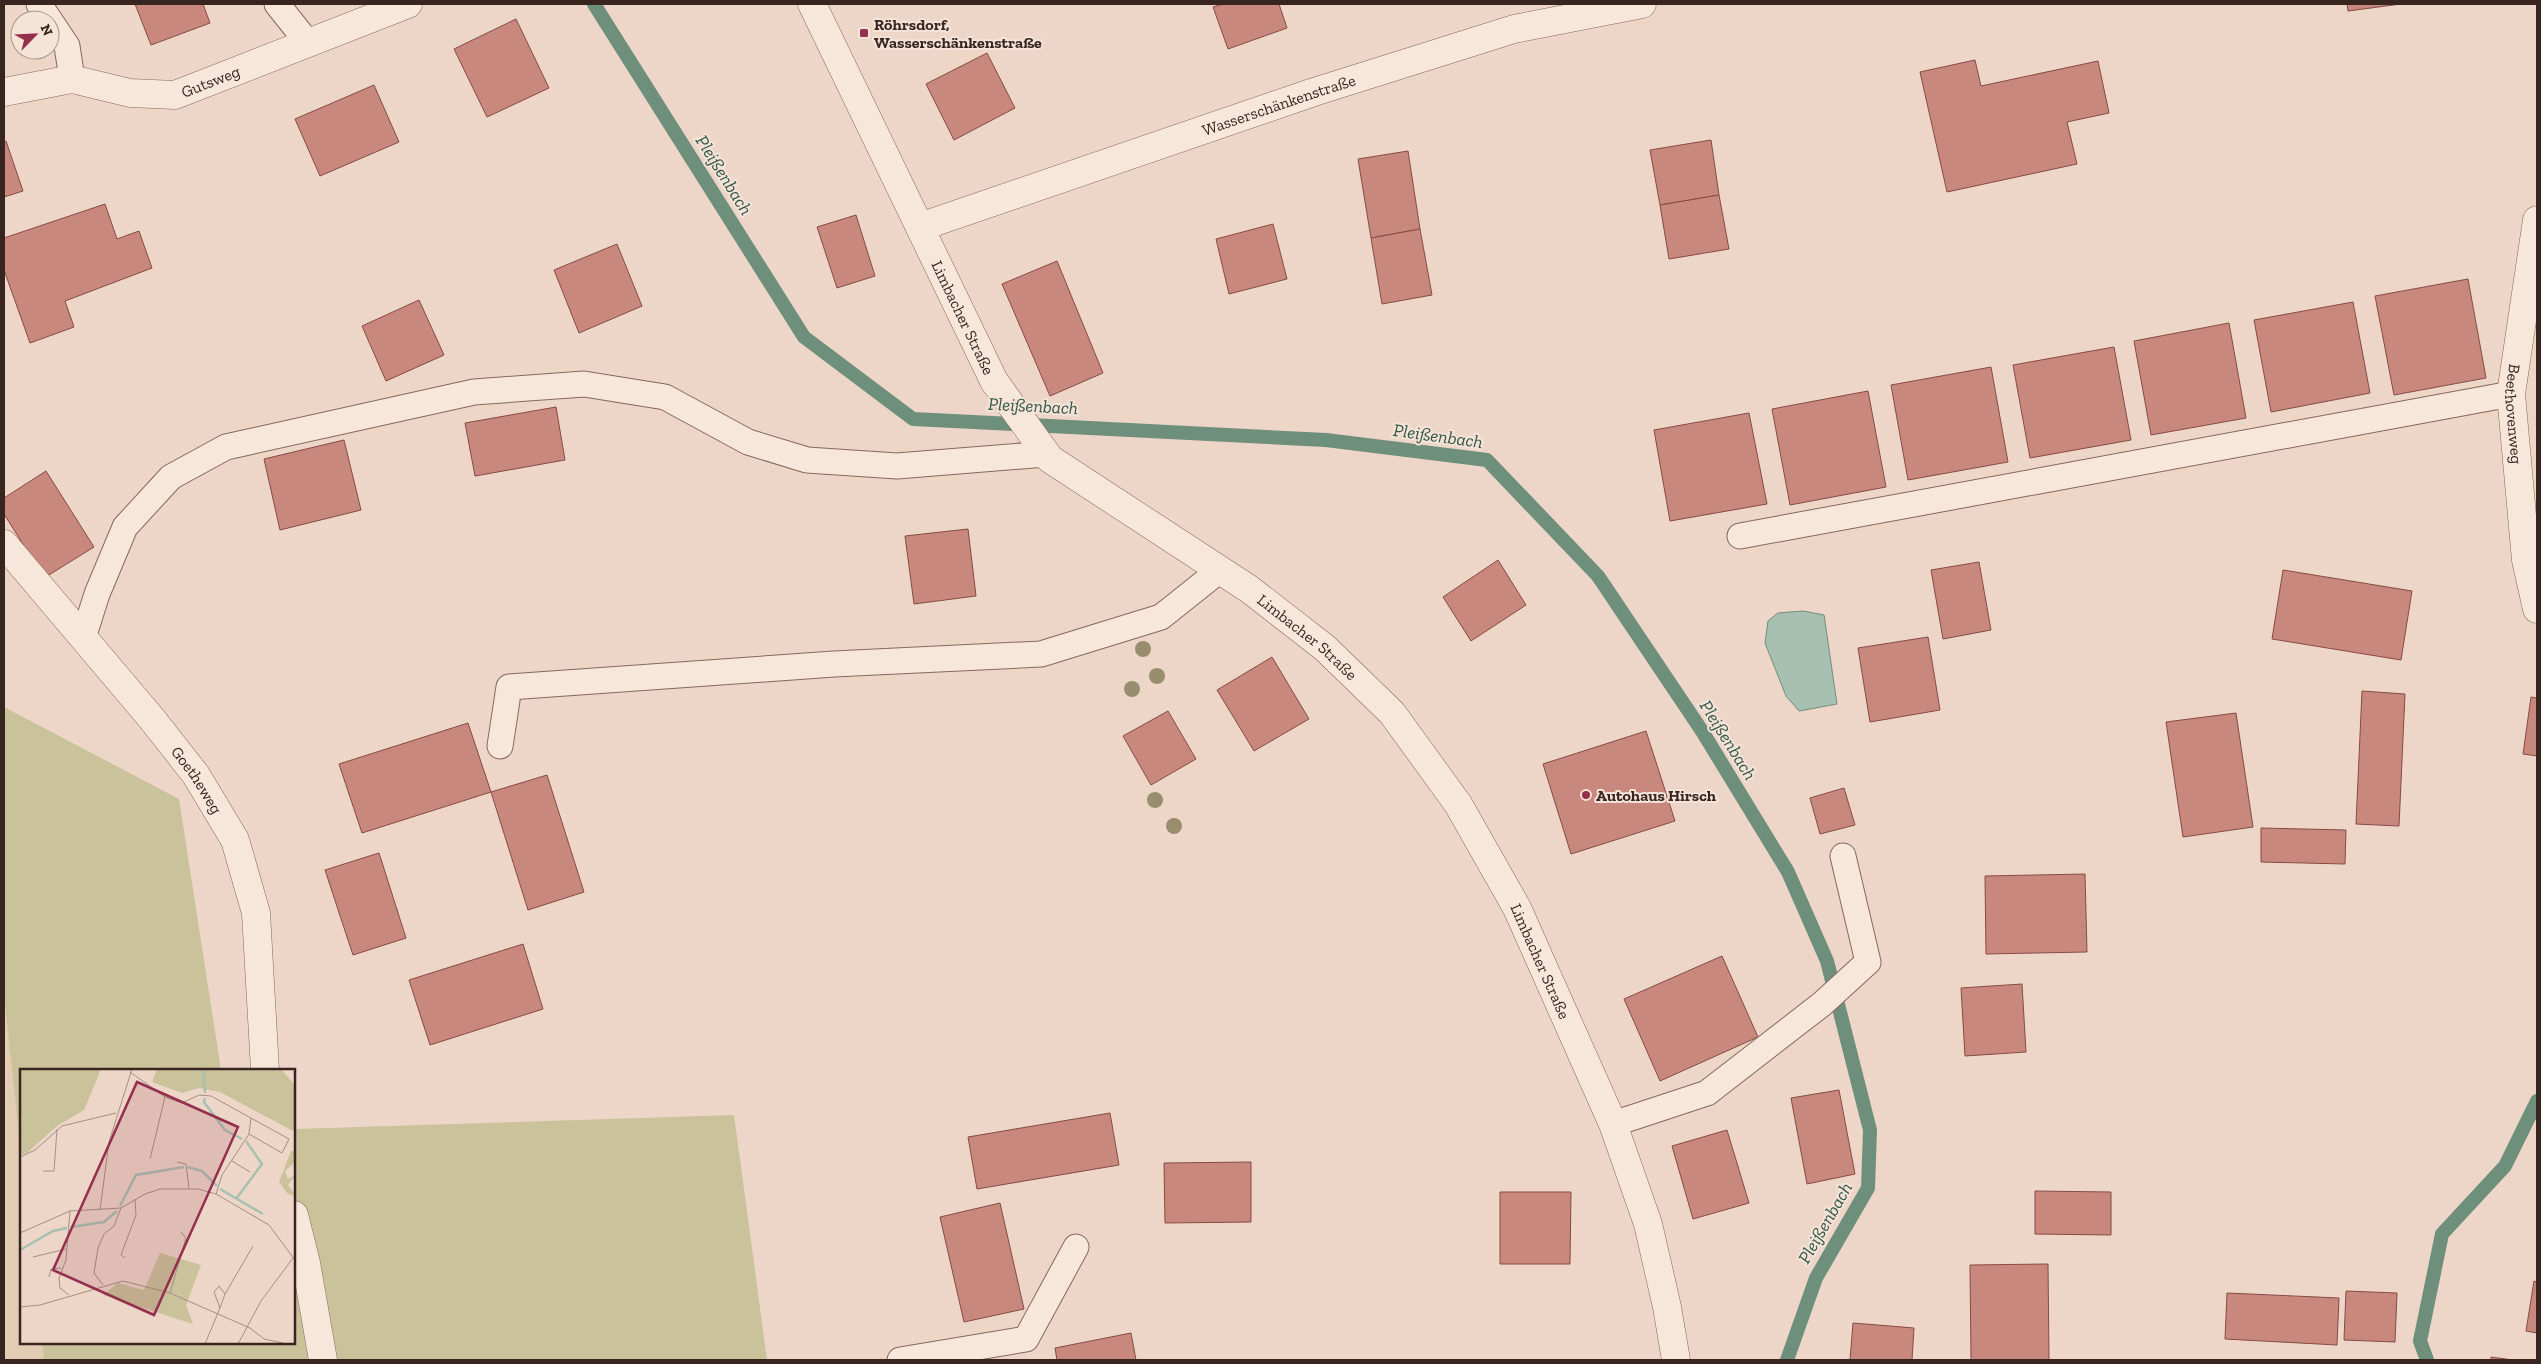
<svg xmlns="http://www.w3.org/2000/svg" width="2541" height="1364" font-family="'Zilla Slab',serif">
  <rect width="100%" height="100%" fill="#edd6c7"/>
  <path fill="#e2cdb4" d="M4,996L21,1153V1343H42L44,1360H4Z"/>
  <g fill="#cac29b">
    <path d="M4,707L179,799L221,1070H21V1153L4,996Z"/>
    <path d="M734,1115L767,1360H44L42,1343H294V1129Z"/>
  </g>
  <path fill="#a8c0b2" stroke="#6f8f7d" d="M1803,611L1824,615L1837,704L1799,711L1786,696L1765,643L1768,621L1778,613Z"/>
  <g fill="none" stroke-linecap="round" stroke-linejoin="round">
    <g stroke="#6f8f7d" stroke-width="14">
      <path d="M594,4L804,337L913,419L1326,440L1487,460L1598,576L1702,731L1788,872L1827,961L1870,1130L1868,1188L1816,1278L1787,1360"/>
      <path d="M2427,1360L2420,1341L2442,1234L2505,1166L2537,1101"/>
    </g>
  </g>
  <g fill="#c9887e" stroke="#854b44">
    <path d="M135,4H203L210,23L151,45Z"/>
    <path d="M1223,4H1279L1287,28L1228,49L1213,7Z"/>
    <path d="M2347,4H2401L2348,11Z"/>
    <path d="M516,19L549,88L487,117L454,49Z"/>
    <path d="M987,53L1015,108L954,140L926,84Z"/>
    <path d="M1975,60L1981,86L2098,61L2109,113L2067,122L2077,164L1947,192L1920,72Z"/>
    <path d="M374,85L399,142L320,176L295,119Z"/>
    <path d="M1711,140L1719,195L1660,205L1650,150Z"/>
    <path d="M6,141L23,191L4,197V142Z"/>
    <path d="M1408,151L1420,229L1371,238L1358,159Z"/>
    <path d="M1719,195L1729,249L1669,259L1660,205Z"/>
    <path d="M105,204L117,239L139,231L152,268L65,301L74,327L30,343L4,270V238Z"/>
    <path d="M856,215L875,276L837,288L817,227Z"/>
    <path d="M1273,224L1287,279L1229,294L1216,239Z"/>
    <path d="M1420,229L1432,295L1382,304L1371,238Z"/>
    <path d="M617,244L642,306L579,333L554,270Z"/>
    <path d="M1057,261L1103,373L1050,396L1002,284Z"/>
    <path d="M2468,279L2486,378L2394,395L2375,296Z"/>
    <path d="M419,300L444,355L386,381L362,326Z"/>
    <path d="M2353,302L2370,393L2271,412L2254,320Z"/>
    <path d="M2229,323L2246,418L2151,435L2134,341Z"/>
    <path d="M2114,347L2131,440L2030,458L2013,365Z"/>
    <path d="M1991,367L2008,462L1908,480L1891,385Z"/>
    <path d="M1868,391L1886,487L1790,505L1772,409Z"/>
    <path d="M556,407L565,460L475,476L465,423Z"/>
    <path d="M1749,413L1767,504L1670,521L1654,430Z"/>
    <path d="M344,440L361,510L280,530L264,459Z"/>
    <path d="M46,471L94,547L44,578L4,514V498Z"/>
    <path d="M968,529L976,596L914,604L905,536Z"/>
    <path d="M1498,560L1526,605L1471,641L1443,597Z"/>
    <path d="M1979,562L1991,630L1943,639L1931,570Z"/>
    <path d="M2283,570L2412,591L2401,660L2272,639Z"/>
    <path d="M1928,637L1940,710L1870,722L1858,648Z"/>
    <path d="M1272,657L1309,719L1254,751L1217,690Z"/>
    <path d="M2362,691L2405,694L2399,826L2356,824Z"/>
    <path d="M2531,697L2537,698V756L2523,754Z"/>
    <path d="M1168,711L1196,759L1151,785L1123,736Z"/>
    <path d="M2236,713L2253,827L2183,837L2166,722Z"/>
    <path d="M468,723L491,792L362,833L339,764Z"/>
    <path d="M1646,731L1675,821L1571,854L1543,764Z"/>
    <path d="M547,775L584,892L528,910L491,792Z"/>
    <path d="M1844,788L1855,825L1820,834L1810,798Z"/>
    <path d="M2261,828L2346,830L2345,864L2261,862Z"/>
    <path d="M379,853L406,938L353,955L325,870Z"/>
    <path d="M2085,874L2087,952L1986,954L1985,876Z"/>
    <path d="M523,944L543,1009L430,1045L409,980Z"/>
    <path d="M1722,956L1758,1037L1660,1081L1624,999Z"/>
    <path d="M2022,984L2026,1052L1965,1056L1961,988Z"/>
    <path d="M1839,1090L1855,1174L1807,1184L1791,1098Z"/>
    <path d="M1110,1113L1119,1165L977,1189L968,1137Z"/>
    <path d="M1727,1130L1749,1203L1693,1219L1672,1146Z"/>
    <path d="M1251,1162V1222L1165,1223L1164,1163Z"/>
    <path d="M2035,1191L2111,1192V1235L2035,1234Z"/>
    <path d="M1500,1192H1571L1570,1264H1500Z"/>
    <path d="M1000,1203L1024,1309L964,1322L940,1217Z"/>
    <path d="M2048,1264L2049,1360H1971L1970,1265Z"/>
    <path d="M2534,1281L2537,1282V1333L2526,1331Z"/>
    <path d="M2346,1291L2397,1293L2395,1342L2344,1340Z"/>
    <path d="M2227,1293L2339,1298L2337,1345L2225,1339Z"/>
    <path d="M1853,1323L1914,1328L1912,1360H1850Z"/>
    <path d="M1131,1333L1136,1360H1057L1055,1348Z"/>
    <path d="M2491,1357L2513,1360H2491Z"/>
  </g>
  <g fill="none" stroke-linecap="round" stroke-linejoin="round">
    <g stroke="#87675d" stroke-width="27">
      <g id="service">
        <path d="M39,4L67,46L72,79"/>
        <path d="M277,4L308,43"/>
        <path d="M1740,536L2511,394"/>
        <path d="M83,638L97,594L125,527L171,477L226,447L474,392L584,384L665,397L748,442L807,460L897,466L1046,454"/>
        <path d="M500,746L509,687L834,664L1041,654L1161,617L1220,570"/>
        <path d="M1613,1124L1707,1093L1822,1004L1868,962L1843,856"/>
        <path d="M900,1360L1026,1339L1076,1247"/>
      </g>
    </g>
    <g stroke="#87675d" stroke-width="29">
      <g id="minor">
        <path id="s1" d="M4,92L72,79L130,93L175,95L408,4"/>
        <path id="s2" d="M2537,220L2511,394L2526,560L2537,609"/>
        <path id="s3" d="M920,227L1314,92L1514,29L1642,4"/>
        <path id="s4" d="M4,544L152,719L196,775L235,840L256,913L265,1070"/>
        <path d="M294,1215L306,1263L323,1360"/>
      </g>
    </g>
    <g stroke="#87675d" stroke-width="29">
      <g id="tertiary">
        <path id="s5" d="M812,4L994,381L1050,459L1249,589L1325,648L1392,713L1458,804L1517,908L1613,1124L1648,1224L1667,1307L1676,1360"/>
      </g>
    </g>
    <use href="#service" stroke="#f7e6da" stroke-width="25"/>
    <use href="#minor" stroke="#f7e6da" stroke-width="28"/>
    <use href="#tertiary" stroke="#f7e6da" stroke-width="28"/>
  </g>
  <g fill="#998d6f">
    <circle cx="1143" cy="649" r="8"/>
    <circle cx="1157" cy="676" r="8"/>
    <circle cx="1132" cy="689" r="8"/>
    <circle cx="1155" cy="800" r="8"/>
    <circle cx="1174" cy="826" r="8"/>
  </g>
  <g fill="#942f4d" stroke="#f4e3d6" stroke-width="2">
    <rect x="859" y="28" width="10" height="10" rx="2.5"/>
    <circle cx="1586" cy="795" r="5"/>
  </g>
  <g text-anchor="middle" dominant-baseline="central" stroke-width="4" stroke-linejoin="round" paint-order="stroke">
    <g font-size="16" font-weight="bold" fill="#382520" stroke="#f4e3d6" text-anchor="start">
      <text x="874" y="24">Röhrsdorf,<tspan x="874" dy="18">Wasserschänkenstraße</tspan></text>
      <text x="1596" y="795">Autohaus Hirsch</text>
    </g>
    <g font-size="16" fill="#382520" stroke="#f4e3d6">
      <text stroke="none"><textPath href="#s1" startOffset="212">Gutsweg</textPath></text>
      <text stroke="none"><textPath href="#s3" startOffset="379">Wasserschänkenstraße</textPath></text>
      <text stroke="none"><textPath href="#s5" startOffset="348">Limbacher Straße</textPath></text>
      <text stroke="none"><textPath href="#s2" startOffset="196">Beethovenweg</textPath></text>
      <text stroke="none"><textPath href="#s5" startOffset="828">Limbacher Straße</textPath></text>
      <text stroke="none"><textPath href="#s4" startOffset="305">Goetheweg</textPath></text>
      <text stroke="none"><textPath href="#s5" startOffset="1232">Limbacher Straße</textPath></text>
    </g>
    <g font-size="18" font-style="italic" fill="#305749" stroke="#f4e3d6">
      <text transform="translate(724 175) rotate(58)">Pleißenbach</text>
      <text transform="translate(1033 406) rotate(3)">Pleißenbach</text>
      <text transform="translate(1438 436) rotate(8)">Pleißenbach</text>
      <text transform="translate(1728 740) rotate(58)">Pleißenbach</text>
      <text transform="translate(1825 1223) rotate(-60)">Pleißenbach</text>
    </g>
  </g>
  <g transform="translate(20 1069)">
    <rect width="275" height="275" fill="#edd6c7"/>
    <path d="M0,0H81L64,41L37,57L7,84L0,86ZM137,0H261L275,16V61L273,62L200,23L179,19L162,24L132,13ZM271,82H275V93L265,102L268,110L275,106L268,116L275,126L268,125L259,113ZM140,184L181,196L166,236L173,255L83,226L98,214L124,221Z" fill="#cac29b"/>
    <path fill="none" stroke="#a8c0b2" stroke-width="2.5" d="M183,0L185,24M185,29L184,33L205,61L222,70M168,98L182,102L197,117M200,120L243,145M216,130L242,95L226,72M100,137L116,106L164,98M51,158L84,153L97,142M0,181L33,162L47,159"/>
    <path fill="none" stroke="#a58f84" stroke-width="1" d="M110,3L145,28L162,34L179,26L191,27L269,70L262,84L229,65L202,106L196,125M229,65L231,49M0,88L15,81L42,57L96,44M130,90L145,28M212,92L230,103M157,93L166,95L169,119M23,102H34L37,60M80,141L89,73L112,0M0,164L50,142L101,139L125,125L140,120H178L196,125L249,156L275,191M13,188L46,180M105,189L101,186L116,146L115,130M29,208L31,200L41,199M83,216L74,204L78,179L84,165L94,157L101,139M150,224L166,169L161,163M205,225L233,177M49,226L40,219L39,209L46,191L50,142M0,238L20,236L103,212L150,224L230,259L244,270L267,275M185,275L200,239L194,223L199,217L205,225L200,239M218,275L241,232L273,189"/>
    <path fill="#942f4d" fill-opacity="0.15" stroke="#942f4d" stroke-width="2.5" d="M117,13L218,58L134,246L33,201Z"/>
    <rect width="275" height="275" fill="none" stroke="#382520" stroke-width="2.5"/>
  </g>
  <rect width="2541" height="1364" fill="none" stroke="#382520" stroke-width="10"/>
  <g transform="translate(35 35) rotate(66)"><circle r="24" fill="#f4e3d6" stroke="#a9978d"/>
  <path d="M0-4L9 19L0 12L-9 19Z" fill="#942f4d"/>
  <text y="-8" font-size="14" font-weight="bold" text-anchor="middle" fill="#382520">N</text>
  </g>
</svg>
